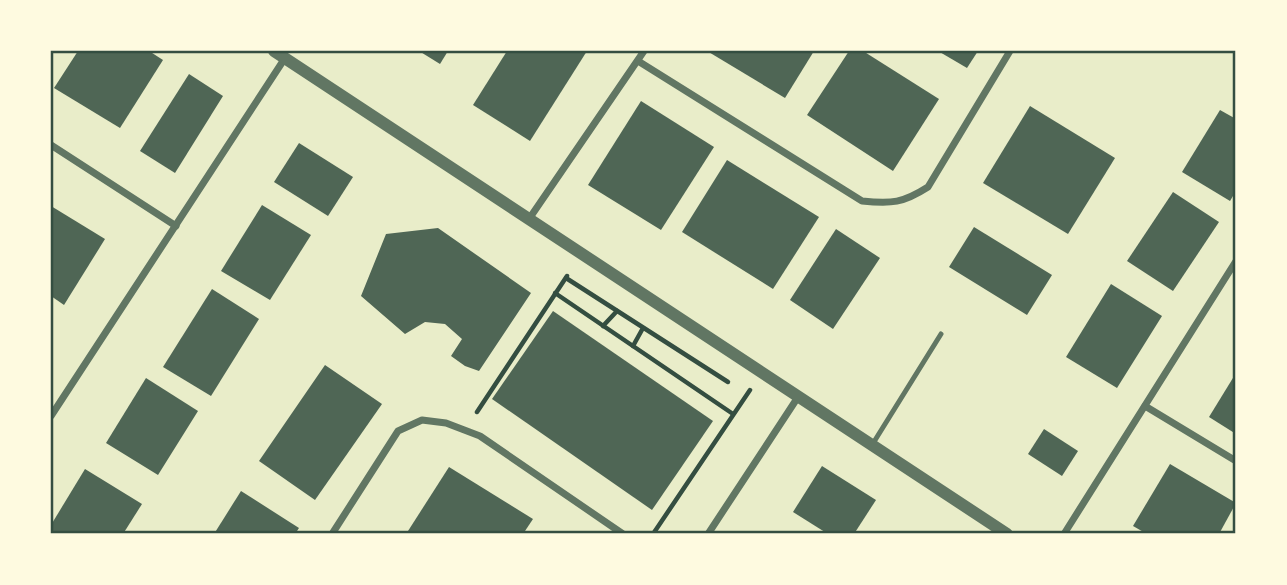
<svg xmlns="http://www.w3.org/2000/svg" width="1287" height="585" font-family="'DejaVu Sans',sans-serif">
  <rect width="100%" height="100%" fill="#e9edc9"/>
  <g fill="#4f6655">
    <path d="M78,51H149L163,60L120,128L54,88Z"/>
    <path d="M419,51H448L440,64Z"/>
    <path d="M507,51H587L530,141L473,105Z"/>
    <path d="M707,51H814L785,98Z"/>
    <path d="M849,51H863L939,99L893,171L807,115Z"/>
    <path d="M938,51H978L967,68Z"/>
    <path d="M189,74L223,96L175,173L140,151Z"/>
    <path d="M641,101L714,147L661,230L588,185Z"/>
    <path d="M1030,106L1115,158L1068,234L983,183Z"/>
    <path d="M1220,110L1236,119V191L1230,201L1182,172Z"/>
    <path d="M299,143L353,177L328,216L274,182Z"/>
    <path d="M727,160L819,217L773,289L682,232Z"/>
    <path d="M1173,192L1219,222L1173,291L1127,261Z"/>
    <path d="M262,205L311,235L270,300L221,271Z"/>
    <path d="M51,206L105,239L64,305L51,296Z"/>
    <path d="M974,227L1052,275L1027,315L949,267Z"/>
    <path d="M438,228L531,293L479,371L465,366L451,356L462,339L445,324L425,322L405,334L361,296L386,234Z"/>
    <path d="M836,229L880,258L833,329L790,300Z"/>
    <path d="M1111,284L1162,316L1117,388L1066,357Z"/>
    <path d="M212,289L259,319L211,396L163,367Z"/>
    <path d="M553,311L713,421L652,510L492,399Z"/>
    <path d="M325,365L382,404L315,500L259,461Z"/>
    <path d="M1236,373V434L1209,417Z"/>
    <path d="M146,378L198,411L158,475L106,443Z"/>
    <path d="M1044,429L1078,451L1062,476L1028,454Z"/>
    <path d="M1170,464L1236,503L1219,534H1147L1133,526Z"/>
    <path d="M822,466L876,500L854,534H828L793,512Z"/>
    <path d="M449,467L533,519L523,534H413L408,531Z"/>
    <path d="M85,469L142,504L123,534H57L51,530V525Z"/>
    <path d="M241,491L299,528L295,534H214Z"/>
  </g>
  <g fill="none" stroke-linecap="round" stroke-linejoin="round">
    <g stroke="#344e41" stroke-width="4.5">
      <path d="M566,278L728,382"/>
      <path d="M555,293L733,414"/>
      <path d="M603,326L617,311"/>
      <path d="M633,346L643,328"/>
      <path d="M477,412L567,276"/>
      <path d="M653,534L750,390"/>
    </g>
    <path stroke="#617663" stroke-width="5" d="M872,445L941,334"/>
    <g stroke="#617663" stroke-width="7">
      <path d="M638,61L862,201C892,204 903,203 928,187L1010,51"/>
      <path d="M51,145L176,226"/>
      <path d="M529,219L644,51"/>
      <path d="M1145,406L1236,461"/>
      <path d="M51,416L285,58"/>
      <path d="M332,534L398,431L422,420L446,423L480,436L623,534"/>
      <path d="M708,534L798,397"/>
      <path d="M1064,534L1236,261"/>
    </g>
    <path stroke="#617663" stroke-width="12" d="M274,51L1007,534"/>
  </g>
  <rect width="1287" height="585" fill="none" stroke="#fefae0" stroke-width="105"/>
  <rect x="52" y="52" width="1182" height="480" fill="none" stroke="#344e41" stroke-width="2.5"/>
</svg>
